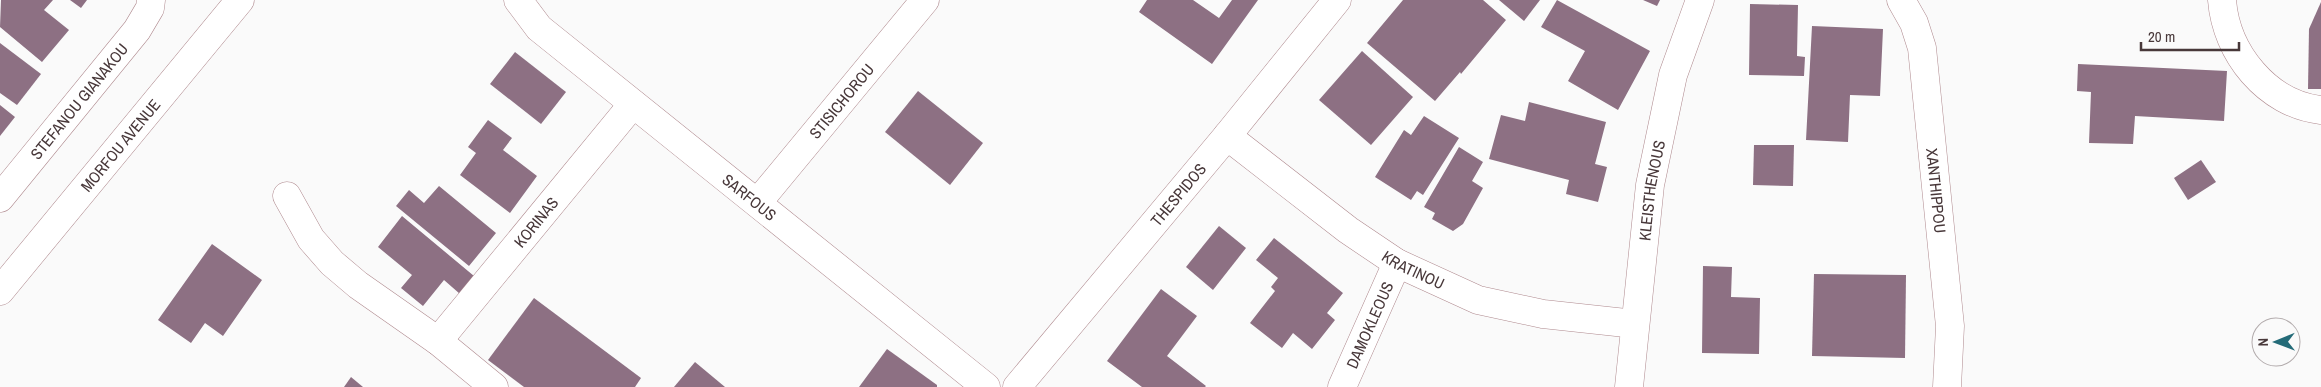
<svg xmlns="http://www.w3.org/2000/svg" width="2321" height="387" font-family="'Archivo Narrow',sans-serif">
  <rect width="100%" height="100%" fill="#fafafa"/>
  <g fill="#8d7083">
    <path d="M1,0H53L44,10L69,30L42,62L0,27Z"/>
    <path d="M70,0H87L81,8Z"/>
    <path d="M1147,0H1193L1219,18L1232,0H1258L1212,64L1139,12Z"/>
    <path d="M1403,0H1483L1506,20L1461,74L1460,72L1435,101L1367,43Z"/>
    <path d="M1499,0H1540L1524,21Z"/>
    <path d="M1557,0L1650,51L1618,110L1568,81L1585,51L1541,27Z"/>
    <path d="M1643,0H1660L1657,6Z"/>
    <path d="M2321,2V89H2308L2309,29Z"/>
    <path d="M1750,4L1798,5L1797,56L1805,57L1804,76L1749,75Z"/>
    <path d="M1812,26L1883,29L1880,96L1850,95L1848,142L1806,140Z"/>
    <path d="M0,43L41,74L17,105L0,93Z"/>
    <path d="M1362,51L1413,97L1371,145L1319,100Z"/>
    <path d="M515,52L566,92L541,124L490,84Z"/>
    <path d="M2078,64L2227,71L2224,121L2135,116L2133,144L2089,143L2091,92L2077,91Z"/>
    <path d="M918,91L983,143L950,185L885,132Z"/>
    <path d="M1529,102L1606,122L1595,164L1607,167L1598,202L1566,194L1569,180L1489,159L1501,115L1525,121Z"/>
    <path d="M0,105L15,117L0,136Z"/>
    <path d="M1424,116L1459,138L1423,195L1417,191L1411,200L1375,177L1404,130L1411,135Z"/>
    <path d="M488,120L512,138L503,150L537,176L510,213L460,175L476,153L468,147Z"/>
    <path d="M1754,145H1794L1793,186L1753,185Z"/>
    <path d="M1459,147L1483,162L1472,181L1483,188L1463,224L1453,231L1432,219L1435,213L1424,207Z"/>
    <path d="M2201,160L2216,182L2188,200L2174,178Z"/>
    <path d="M439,186L496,233L469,266L396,206L409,190L424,203Z"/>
    <path d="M402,216L474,276L460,294L444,280L423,306L401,288L412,275L378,247Z"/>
    <path d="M1219,226L1246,248L1213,290L1186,267Z"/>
    <path d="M1274,238L1343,293L1327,313L1335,320L1312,349L1293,333L1282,348L1250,323L1275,291L1271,287L1278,278L1256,260Z"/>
    <path d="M212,244L262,280L223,336L205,323L191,343L158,320Z"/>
    <path d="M1703,266L1732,267L1731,297L1760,298L1759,354L1702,353Z"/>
    <path d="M1814,274L1906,275L1905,358L1812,356Z"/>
    <path d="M1161,289L1197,316L1167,356L1206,386L1205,387H1142L1107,361Z"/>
    <path d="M534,298L641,378L635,387H524L488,360Z"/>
    <path d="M887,349L937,385V387H859Z"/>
    <path d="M695,362L725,387H674Z"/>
    <path d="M351,377L363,387H344Z"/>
  </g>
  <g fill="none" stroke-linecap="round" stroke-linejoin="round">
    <g stroke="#af898e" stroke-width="29">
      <g id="minor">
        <path id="s1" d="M518,0L539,28L986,387"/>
        <path id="s2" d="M1901,0L1914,23L1922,48L1950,326L1947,387"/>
        <path d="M2222,0C2226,53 2267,104 2321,110"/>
        <path id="s3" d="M1227,136L1348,230L1397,263L1478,300L1543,314L1635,324"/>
        <path d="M287,196L311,239L332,263L358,285L438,341L494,387"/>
        <path id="s4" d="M0,198L137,30L150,8L151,0"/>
        <path id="s5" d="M758,202L925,0"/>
        <path id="s6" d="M0,291L240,0"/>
        <path id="s7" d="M438,341L633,104"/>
        <path id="s8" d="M1017,387L1227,136L1337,0"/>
        <path id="s9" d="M1342,387L1397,263"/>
        <path id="s10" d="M1629,387L1650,185L1673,75L1700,0"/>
      </g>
    </g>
    <use href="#minor" stroke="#fff" stroke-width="28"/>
  </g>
  <g text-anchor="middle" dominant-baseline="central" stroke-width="5" stroke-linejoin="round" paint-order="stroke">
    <g font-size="16" fill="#48383a" stroke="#fafafa">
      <text stroke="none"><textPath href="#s4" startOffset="125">STEFANOU GIANAKOU</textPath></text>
      <text stroke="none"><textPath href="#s5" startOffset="131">STISICHOROU</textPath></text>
      <text stroke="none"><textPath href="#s6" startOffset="189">MORFOU AVENUE</textPath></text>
      <text stroke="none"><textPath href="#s10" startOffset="198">KLEISTHENOUS</textPath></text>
      <text stroke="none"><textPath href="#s2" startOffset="196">XANTHIPPOU</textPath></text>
      <text stroke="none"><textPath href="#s8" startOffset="251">THESPIDOS</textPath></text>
      <text stroke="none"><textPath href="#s1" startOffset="305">SARFOUS</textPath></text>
      <text stroke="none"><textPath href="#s7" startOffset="154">KORINAS</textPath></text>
      <text stroke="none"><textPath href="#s3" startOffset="230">KRATINOU</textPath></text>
      <text stroke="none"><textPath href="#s9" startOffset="68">DAMOKLEOUS</textPath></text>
    </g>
  </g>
  <g transform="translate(2276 342) rotate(269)"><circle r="24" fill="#fafafa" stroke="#b3acad"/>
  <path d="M0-4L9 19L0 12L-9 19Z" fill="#246b78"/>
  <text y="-8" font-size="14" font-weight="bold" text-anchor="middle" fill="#48383a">N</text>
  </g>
  <path d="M2141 42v8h98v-8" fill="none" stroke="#48383a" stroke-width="2.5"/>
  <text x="2148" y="42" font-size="15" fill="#48383a" stroke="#fafafa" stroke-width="4" paint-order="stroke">20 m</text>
</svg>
